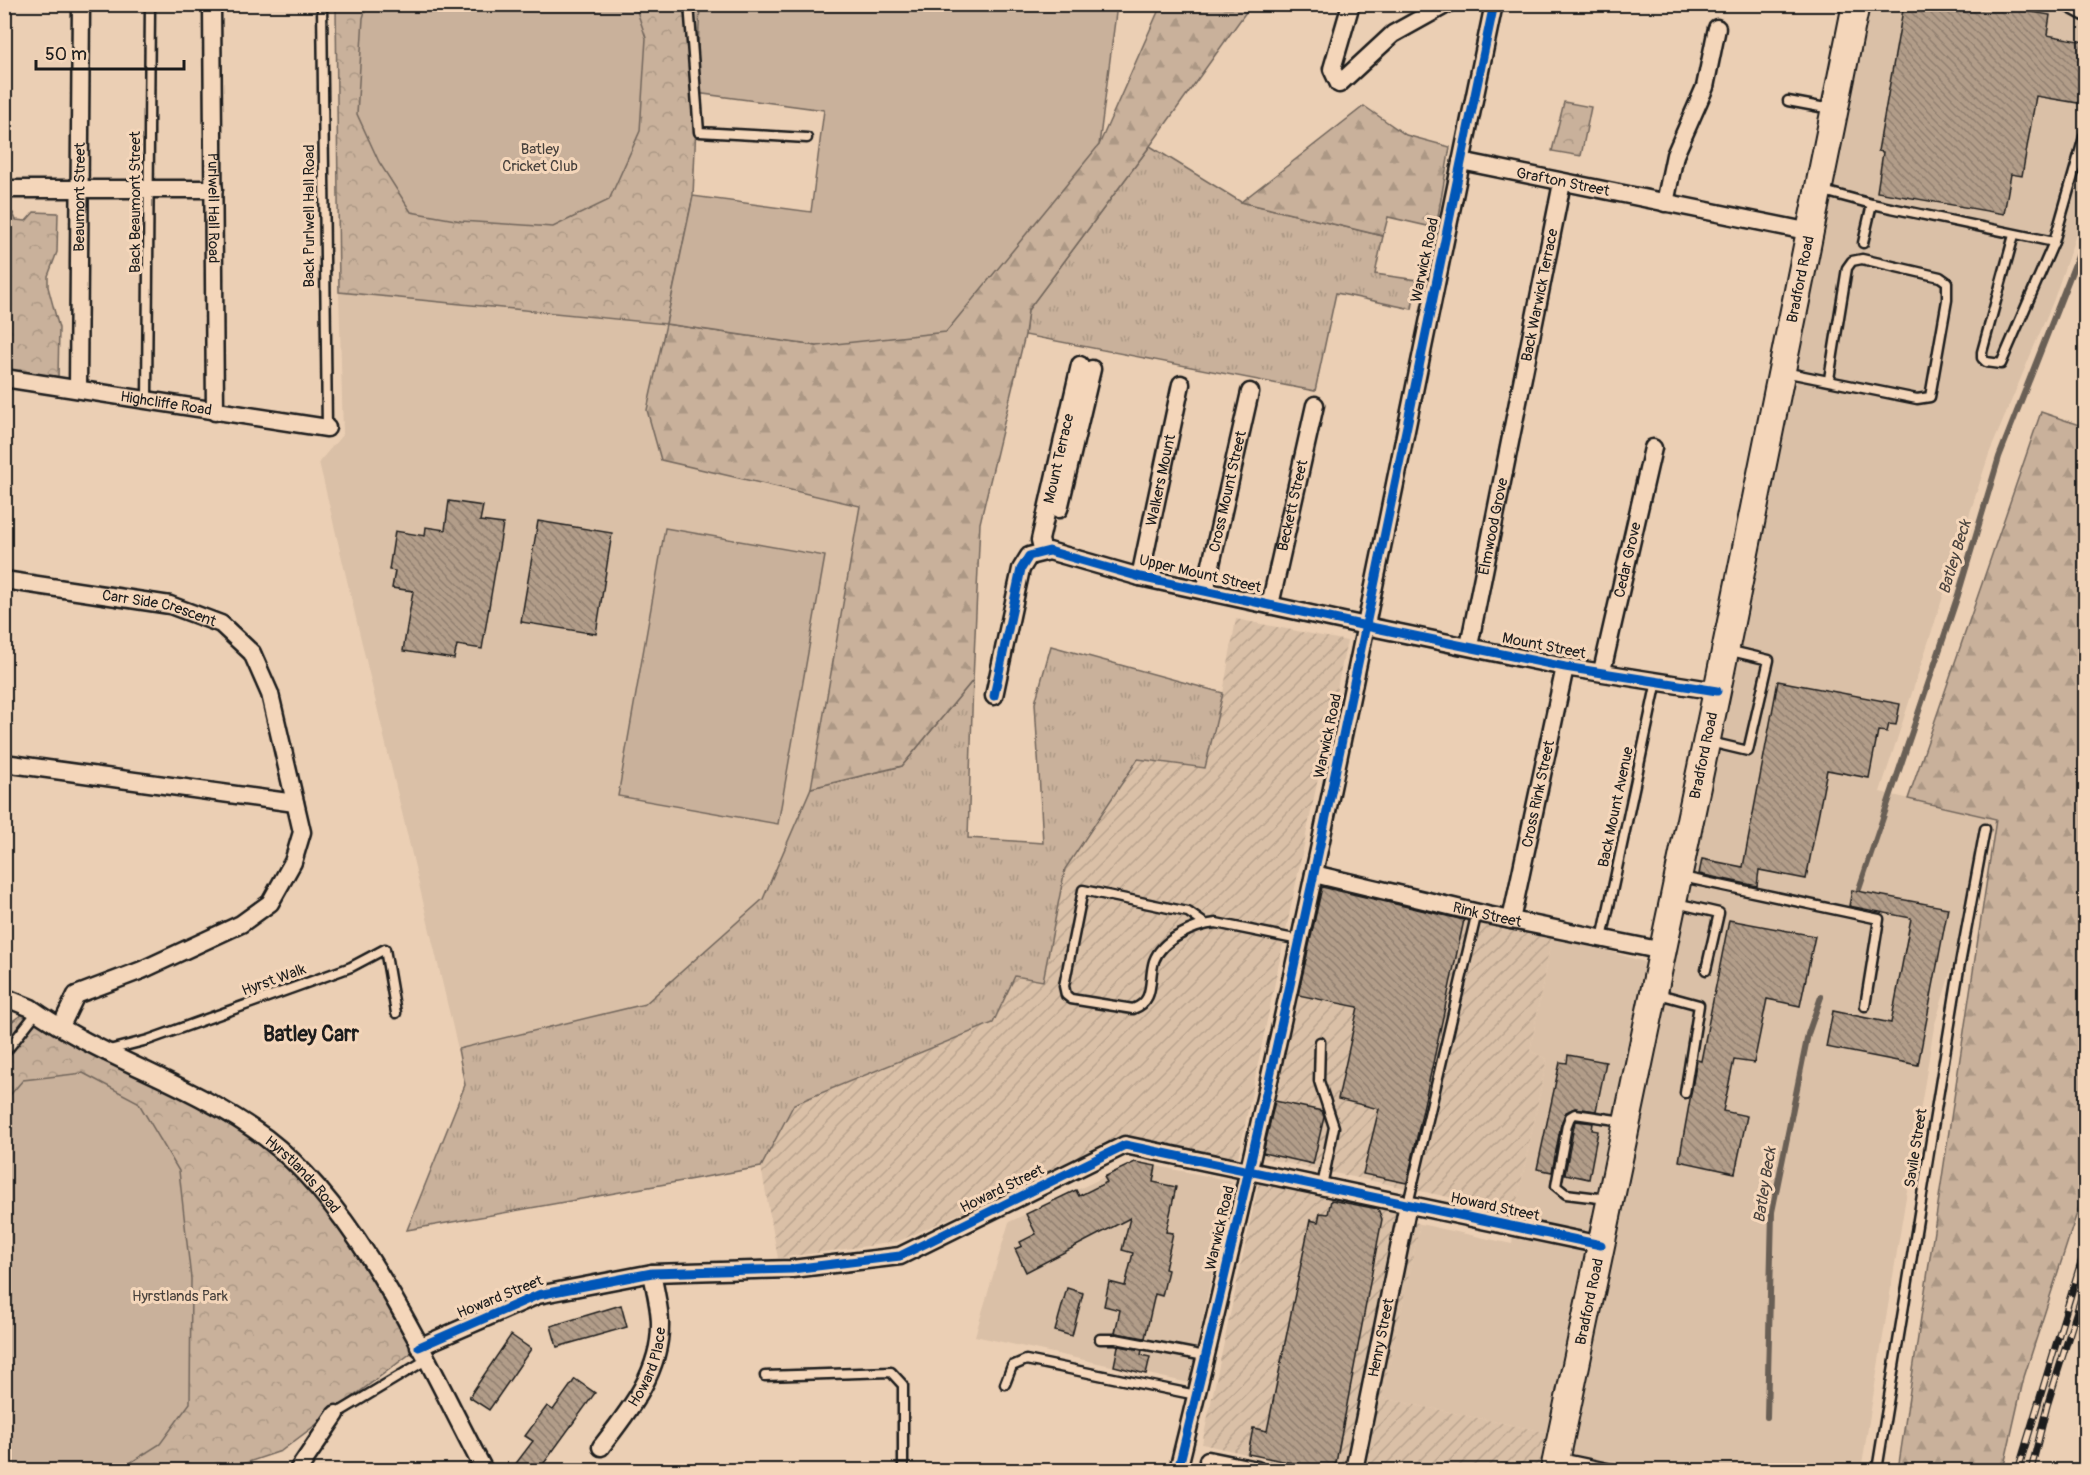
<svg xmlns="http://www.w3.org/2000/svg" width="2090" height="1475" font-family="Pangolin,sans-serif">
  <defs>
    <pattern id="industrial-furrows" width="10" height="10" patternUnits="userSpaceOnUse" patternTransform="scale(1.5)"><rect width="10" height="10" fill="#dac0a7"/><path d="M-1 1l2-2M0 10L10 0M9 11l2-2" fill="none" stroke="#baa48f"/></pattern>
    <pattern id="grass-tufts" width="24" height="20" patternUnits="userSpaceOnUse" patternTransform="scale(1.5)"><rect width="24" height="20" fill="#c9b19b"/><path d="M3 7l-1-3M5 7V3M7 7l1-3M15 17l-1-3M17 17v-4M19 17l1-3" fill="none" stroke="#ac9885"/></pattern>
    <pattern id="forest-firs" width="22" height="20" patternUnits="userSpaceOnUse" patternTransform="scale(1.5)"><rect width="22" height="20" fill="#c9b19b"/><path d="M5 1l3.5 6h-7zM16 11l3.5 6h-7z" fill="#ac9885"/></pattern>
    <pattern id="park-crowns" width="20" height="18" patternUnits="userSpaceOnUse" patternTransform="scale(1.5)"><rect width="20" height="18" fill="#c9b19b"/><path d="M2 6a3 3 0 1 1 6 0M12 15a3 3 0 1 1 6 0" fill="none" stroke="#ac9885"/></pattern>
    <pattern id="building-back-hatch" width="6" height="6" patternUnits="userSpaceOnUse" patternTransform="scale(1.5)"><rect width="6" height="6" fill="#b29d89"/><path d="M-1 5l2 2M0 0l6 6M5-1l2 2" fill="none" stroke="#907f6f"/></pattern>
  </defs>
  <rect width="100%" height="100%" fill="#ebcfb4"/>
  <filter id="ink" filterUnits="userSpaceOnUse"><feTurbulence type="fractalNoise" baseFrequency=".0167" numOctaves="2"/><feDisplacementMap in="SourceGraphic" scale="12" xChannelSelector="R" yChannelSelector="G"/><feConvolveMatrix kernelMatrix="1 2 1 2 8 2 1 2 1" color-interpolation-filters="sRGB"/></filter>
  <g filter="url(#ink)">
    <g fill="#dac0a7">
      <path d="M1844,5H2085V208L2054,299L1989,454L1880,792L1996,819L1934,1027L1861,1470H1554Z"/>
      <path d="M339,292L666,324L647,410L662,460L860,505L811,788L763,899L645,1004L458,1049L319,462L343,434Z"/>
      <path d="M1552,934L1648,963L1550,1433L1382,1398L1420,1224L1512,1244L1515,1211L1547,1059L1530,1051Z"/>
      <path d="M1136,1162L1232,1181L1189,1383L975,1336L1009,1222Z"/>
    </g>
    <g fill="url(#industrial-furrows)">
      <path d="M1236,619L1347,641L1238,1158L1129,1137L897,1242L778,1258L761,1167L794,1104L993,1023L1015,976L1043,981L1065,869L1138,759L1205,768L1223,693Z"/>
      <path d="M1318,887L1552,934L1530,1051L1547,1059L1515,1211L1258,1157Z"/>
      <path d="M1259,1181L1388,1209L1420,1224L1382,1398L1550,1433L1542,1470H1266L1268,1459L1202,1444Z"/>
    </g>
    <g fill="url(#grass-tufts)" stroke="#72665c" stroke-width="1.5">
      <path d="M1150,146L1241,202L1383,236L1375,274L1417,280L1412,309L1336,293L1315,391L1025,335L1028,310Z"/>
      <path d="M1051,646L1223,693L1205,768L1138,759L1065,869L1043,981L1015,976L993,1023L794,1104L761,1167L407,1230L465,1085L458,1049L645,1004L763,899L811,788L902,766L973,680L968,838L1043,843L1035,703Z"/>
    </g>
    <g fill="url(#forest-firs)" stroke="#72665c" stroke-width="1.5">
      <path d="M1161,5H1251L1150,146L1028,310L1025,335L980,523L973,680L902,766L811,788L860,506L661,460L647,410L666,324L817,346L1099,145Z"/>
      <path d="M1364,106L1406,135L1450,147L1436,228L1388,217L1383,236L1241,202Z"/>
      <path d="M2041,412L2085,427V1188L2024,1377L2003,1470H1898L1996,819L1908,799Z"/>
    </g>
    <g fill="url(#park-crowns)" stroke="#72665c" stroke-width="1.5">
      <path d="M336,5H701L693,196L666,324L339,292Z"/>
      <path d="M1564,102L1591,107L1581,156L1552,151Z"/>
      <path d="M34,212L58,213L57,252L48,276V287L59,328L58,377L5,370V213H13L16,220L26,221Z"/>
      <path d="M31,1008L220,1108L301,1168L419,1347L281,1451L225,1470H5L4,1027Z"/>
    </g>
    <g fill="#c9b19b" stroke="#72665c" stroke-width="1.5">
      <path d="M367,5H635L646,38L640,131L609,200L553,227L461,221L411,212L379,162L357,114L363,18Z"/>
      <path d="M700,5H1117L1099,145L946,332L817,346L666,324L693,196L811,212L824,110L696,93Z"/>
      <path d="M665,528L825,556L778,824L618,796Z"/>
      <path d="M83,1073L138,1102L179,1171L191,1279L190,1403L160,1444L119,1470H5V1101L23,1080Z"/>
    </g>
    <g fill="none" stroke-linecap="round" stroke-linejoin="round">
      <g stroke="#695e54" stroke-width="6">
        <path d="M1859,889L1958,595L1999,457L2086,236"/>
        <path d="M1767,1417L1772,1212L1808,1034L1821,997"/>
      </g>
    </g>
    <g fill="url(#building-back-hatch)" stroke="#1c1c1c" stroke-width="1.5">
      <path d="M1904,4H2013L2014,9L2050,15L2047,35L2085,42L2084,104L2036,96L2022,176L2011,174L2004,214L1877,192L1883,152L1878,151Z"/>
      <path d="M449,501L483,506L480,521L503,524L482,649L457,645L454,659L403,651L413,591L392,588L395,571L389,570L395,531L425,536L426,527L445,530Z"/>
      <path d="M538,521L612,533L596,634L521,622Z"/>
      <path d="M1778,681L1900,704L1896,725L1889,724L1887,732L1878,731L1869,778L1827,770L1806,879L1759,870L1757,886L1699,874L1702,859L1743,867Z"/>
      <path d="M1322,887L1464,920L1407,1183L1363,1174L1379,1109L1338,1099L1358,1007L1298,995Z"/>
      <path d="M1852,890L1948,908L1918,1065L1826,1047L1833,1011L1891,1023L1911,918L1849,906Z"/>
      <path d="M1729,920L1815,936L1800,1006L1767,999L1754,1063L1734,1060L1723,1111L1747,1116L1735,1173L1679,1161L1697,1060L1701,1061Z"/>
      <path d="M1568,1055L1606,1062L1596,1111L1575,1108L1566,1112L1561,1124L1552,1172L1537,1169L1560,1062L1567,1063Z"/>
      <path d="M1275,1101L1322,1111L1324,1117L1313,1164L1263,1153Z"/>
      <path d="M1575,1121L1593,1123L1592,1130L1598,1131L1589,1179L1565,1174Z"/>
      <path d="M1135,1162L1156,1166L1153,1182L1176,1187L1166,1232L1173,1233L1165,1269L1168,1270L1162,1296L1155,1294L1145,1338L1115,1333L1120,1310L1104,1306L1109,1282L1125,1286L1133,1253L1122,1250L1130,1218L1026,1272L1015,1249L1022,1246L1020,1242L1036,1234L1026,1214L1076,1190L1079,1196L1107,1182L1104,1177Z"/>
      <path d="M1331,1200L1378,1209L1382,1219L1336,1463L1328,1470L1248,1454L1253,1428L1267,1431L1310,1220L1318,1222L1320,1213L1328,1214Z"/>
      <path d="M1067,1288L1083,1293L1072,1336L1055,1331Z"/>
      <path d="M621,1305L627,1327L557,1347L551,1326Z"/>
      <path d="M511,1335L531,1349L489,1410L469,1397Z"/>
      <path d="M1118,1346L1142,1350L1141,1355L1150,1357L1146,1374L1114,1366Z"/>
      <path d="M575,1379L595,1393L539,1470H511L533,1441L525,1436L547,1406L553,1410Z"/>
    </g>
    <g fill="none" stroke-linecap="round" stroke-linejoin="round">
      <g stroke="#1c1c1c" stroke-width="13">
        <g id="service">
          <path d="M322,4L327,428"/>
          <path d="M689,4L699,132L807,138"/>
          <path d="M2062,4L2086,17"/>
          <path d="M1788,101L1831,109"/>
          <path d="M1820,190L1872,204L2054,242"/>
          <path d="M2014,235L1982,352V358L1986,362L2001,364L2054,242L2086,130"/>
          <path d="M1863,243L1872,204"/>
          <path d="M1784,372L1917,399L1930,397L1947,300V282L1940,277L1862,259L1852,261L1847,268L1829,379"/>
          <path d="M147,400L150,4"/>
          <path d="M1710,742L1748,751L1769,660L1727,650"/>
          <path d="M1682,877L1879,919L1865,1006"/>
          <path d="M1676,903L1719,913L1706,970"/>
          <path d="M1205,924L1188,912L1083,890L1064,986L1066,995L1071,999L1133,1009C1156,1001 1148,980 1154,961C1162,939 1195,925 1216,923L1299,940"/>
          <path d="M1602,939L1657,681"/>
          <path d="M1655,993L1699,1005L1685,1093"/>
          <path d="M1320,1042L1319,1081L1334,1127L1322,1186"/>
          <path d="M109,1050L148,1040L351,967L385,949L396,1013"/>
          <path d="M4,1054L37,1012"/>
          <path d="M1607,1199L1566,1194L1556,1186L1567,1125L1570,1117L1575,1114L1623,1121"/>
          <path d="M1408,1204L1477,912"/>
          <path d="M1100,1339H1116L1205,1356"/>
          <path d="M765,1376L891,1372L903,1385V1470"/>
          <path d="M1005,1384L1012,1366L1026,1360L1196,1395"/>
          <path d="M336,1414L426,1360"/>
          <path d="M1560,1458L1617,1470"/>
          <path d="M1877,1470L1959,969L1985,829"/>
        </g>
      </g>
      <g stroke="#1c1c1c" stroke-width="21">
        <g id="minor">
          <path id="s1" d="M212,4L215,412"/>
          <path d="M1351,4L1332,69L1339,84L1393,34L1447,4"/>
          <path id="s2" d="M1461,161L1811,232"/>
          <path d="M4,189H214"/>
          <path d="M1665,203L1675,155L1705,87L1717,28"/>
          <path id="s3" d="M4,378L327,428"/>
          <path id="s4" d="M78,389L81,4"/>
          <path d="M1059,509L1092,369"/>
          <path id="s5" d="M1043,552L1040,540L1080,365"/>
          <path id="s6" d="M1140,577L1181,384"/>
          <path id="s7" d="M4,580L170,605L221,624L252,653L270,694L302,832L293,862L270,903L241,924L142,970L76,995L61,1026"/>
          <path id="s8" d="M1205,591L1250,392"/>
          <path id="s9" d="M1270,605L1315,405"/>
          <path id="s10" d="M1469,646L1562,183"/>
          <path id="s11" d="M1602,671L1653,448"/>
          <path d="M994,696L1021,569L1029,556L1049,551L1140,577L1366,626L1565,667L1717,691"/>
          <path d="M4,763L295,803"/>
          <path id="s12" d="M1314,874L1487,915L1663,951"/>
          <path id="s13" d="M1511,920L1565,667"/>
          <path id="s14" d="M4,997L31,1008C104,1060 194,1084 266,1138C363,1212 427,1363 484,1470"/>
          <path d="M419,1347L538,1295L652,1273L792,1269L900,1256L1125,1145L1601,1245"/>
          <path id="s15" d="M601,1447C628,1412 661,1372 660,1324C660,1308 655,1290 652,1273"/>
          <path d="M1208,1460L1257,1470"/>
          <path d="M298,1470L336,1414"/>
          <path d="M1178,1470C1298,985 1391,494 1494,4"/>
          <path id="s16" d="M1354,1470L1408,1204"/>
        </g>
      </g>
      <g stroke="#1c1c1c" stroke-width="30">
        <g id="primary">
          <path id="s17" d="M1554,1470L1717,691L1856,4"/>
        </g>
      </g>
      <use href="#service" stroke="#f4d6ba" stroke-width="8"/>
      <use href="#minor" stroke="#f4d6ba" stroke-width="16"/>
      <use href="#primary" stroke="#f4d6ba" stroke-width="26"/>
      <g stroke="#1c1c1c" stroke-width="7">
        <g id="rail">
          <path d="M2018,1470L2086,1245"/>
          <path d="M2031,1470L2047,1406L2086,1282"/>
        </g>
      </g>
      <use href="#rail" stroke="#f4d6ba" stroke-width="4.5" stroke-dasharray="14" stroke-linecap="butt"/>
      <g stroke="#f4d6ba" stroke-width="13">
        <g id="cycleway">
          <path d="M994,696L1021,569L1029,556L1049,551L1140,577L1366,626L1565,667L1717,691"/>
          <path d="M419,1347L538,1295L652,1273L792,1269L900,1256L1125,1145L1601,1245"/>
          <path d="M1178,1470C1298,985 1391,494 1494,4"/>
        </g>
      </g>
      <use href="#cycleway" stroke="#0057b8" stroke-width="9"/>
    </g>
  </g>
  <g text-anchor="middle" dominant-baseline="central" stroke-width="6" stroke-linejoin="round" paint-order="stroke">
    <g font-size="15" fill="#47413c" stroke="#f4d6ba">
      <text x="540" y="149">Batley<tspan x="540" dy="17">Cricket Club</tspan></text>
      <text x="180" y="1296">Hyrstlands Park</text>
    </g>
    <g font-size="15" fill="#1c1c1c" stroke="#f4d6ba">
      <text stroke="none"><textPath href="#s2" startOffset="104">Grafton Street</textPath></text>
      <text stroke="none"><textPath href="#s4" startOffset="192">Beaumont Street</textPath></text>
      <text transform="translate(135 202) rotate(-90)">Back Beaumont Street</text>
      <text stroke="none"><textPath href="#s1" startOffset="204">Purlwell Hall Road</textPath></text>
      <text transform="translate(309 216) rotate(-90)">Back Purlwell Hall Road</text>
      <text transform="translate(1425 260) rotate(-78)">Warwick Road</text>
      <text stroke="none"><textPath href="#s17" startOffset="1216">Bradford Road</textPath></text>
      <text stroke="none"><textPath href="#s10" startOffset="358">Back Warwick Terrace</textPath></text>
      <text stroke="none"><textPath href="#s3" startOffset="164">Highcliffe Road</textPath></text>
      <text stroke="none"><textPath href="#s5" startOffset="96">Mount Terrace</textPath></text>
      <text stroke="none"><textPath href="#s6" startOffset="99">Walkers Mount</textPath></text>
      <text stroke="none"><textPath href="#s8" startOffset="102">Cross Mount Street</textPath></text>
      <text stroke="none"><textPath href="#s9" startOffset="102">Beckett Street</textPath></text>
      <text stroke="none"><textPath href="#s10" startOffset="122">Elmwood Grove</textPath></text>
      <text stroke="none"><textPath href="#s11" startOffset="114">Cedar Grove</textPath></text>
      <text transform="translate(1200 574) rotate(13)">Upper Mount Street</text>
      <text stroke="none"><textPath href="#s7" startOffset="158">Carr Side Crescent</textPath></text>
      <text transform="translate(1544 646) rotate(11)">Mount Street</text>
      <text transform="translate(1328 736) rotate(-78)">Warwick Road</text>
      <text stroke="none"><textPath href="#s17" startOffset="730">Bradford Road</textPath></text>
      <text stroke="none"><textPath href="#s13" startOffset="129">Cross Rink Street</textPath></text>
      <text transform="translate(1616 807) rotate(-78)">Back Mount Avenue</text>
      <text stroke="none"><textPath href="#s12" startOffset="178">Rink Street</textPath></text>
      <text transform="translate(274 980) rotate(-20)">Hyrst Walk</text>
      <text transform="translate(1916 1148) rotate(-81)">Savile Street</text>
      <text stroke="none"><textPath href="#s14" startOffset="350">Hyrstlands Road</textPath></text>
      <text transform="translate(1002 1189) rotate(-26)">Howard Street</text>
      <text transform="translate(1495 1207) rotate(12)">Howard Street</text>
      <text transform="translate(1220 1228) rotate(-77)">Warwick Road</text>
      <text transform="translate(500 1297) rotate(-22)">Howard Street</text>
      <text stroke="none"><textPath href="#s17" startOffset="172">Bradford Road</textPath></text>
      <text stroke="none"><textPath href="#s16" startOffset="135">Henry Street</textPath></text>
      <text stroke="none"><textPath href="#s15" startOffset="94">Howard Place</textPath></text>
    </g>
    <g font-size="16" font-style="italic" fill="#49423d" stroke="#f4d6ba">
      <text transform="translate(1955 557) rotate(-73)">Batley Beck</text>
      <text transform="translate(1765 1185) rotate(-81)">Batley Beck</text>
    </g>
    <g font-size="21" font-weight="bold" fill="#1c1c1c" stroke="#f4d6ba">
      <text x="311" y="1034">Batley Carr</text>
    </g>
  </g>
  <rect width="2090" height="1475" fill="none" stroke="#f4d6ba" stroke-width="24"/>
  <rect x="12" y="12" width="2066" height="1451" fill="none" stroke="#1c1c1c" stroke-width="2" filter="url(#ink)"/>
  <path d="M36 60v9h148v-9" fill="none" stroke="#1c1c1c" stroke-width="3"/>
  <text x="45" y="60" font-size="18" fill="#1c1c1c" stroke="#f4d6ba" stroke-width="4.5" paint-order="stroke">50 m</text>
</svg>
